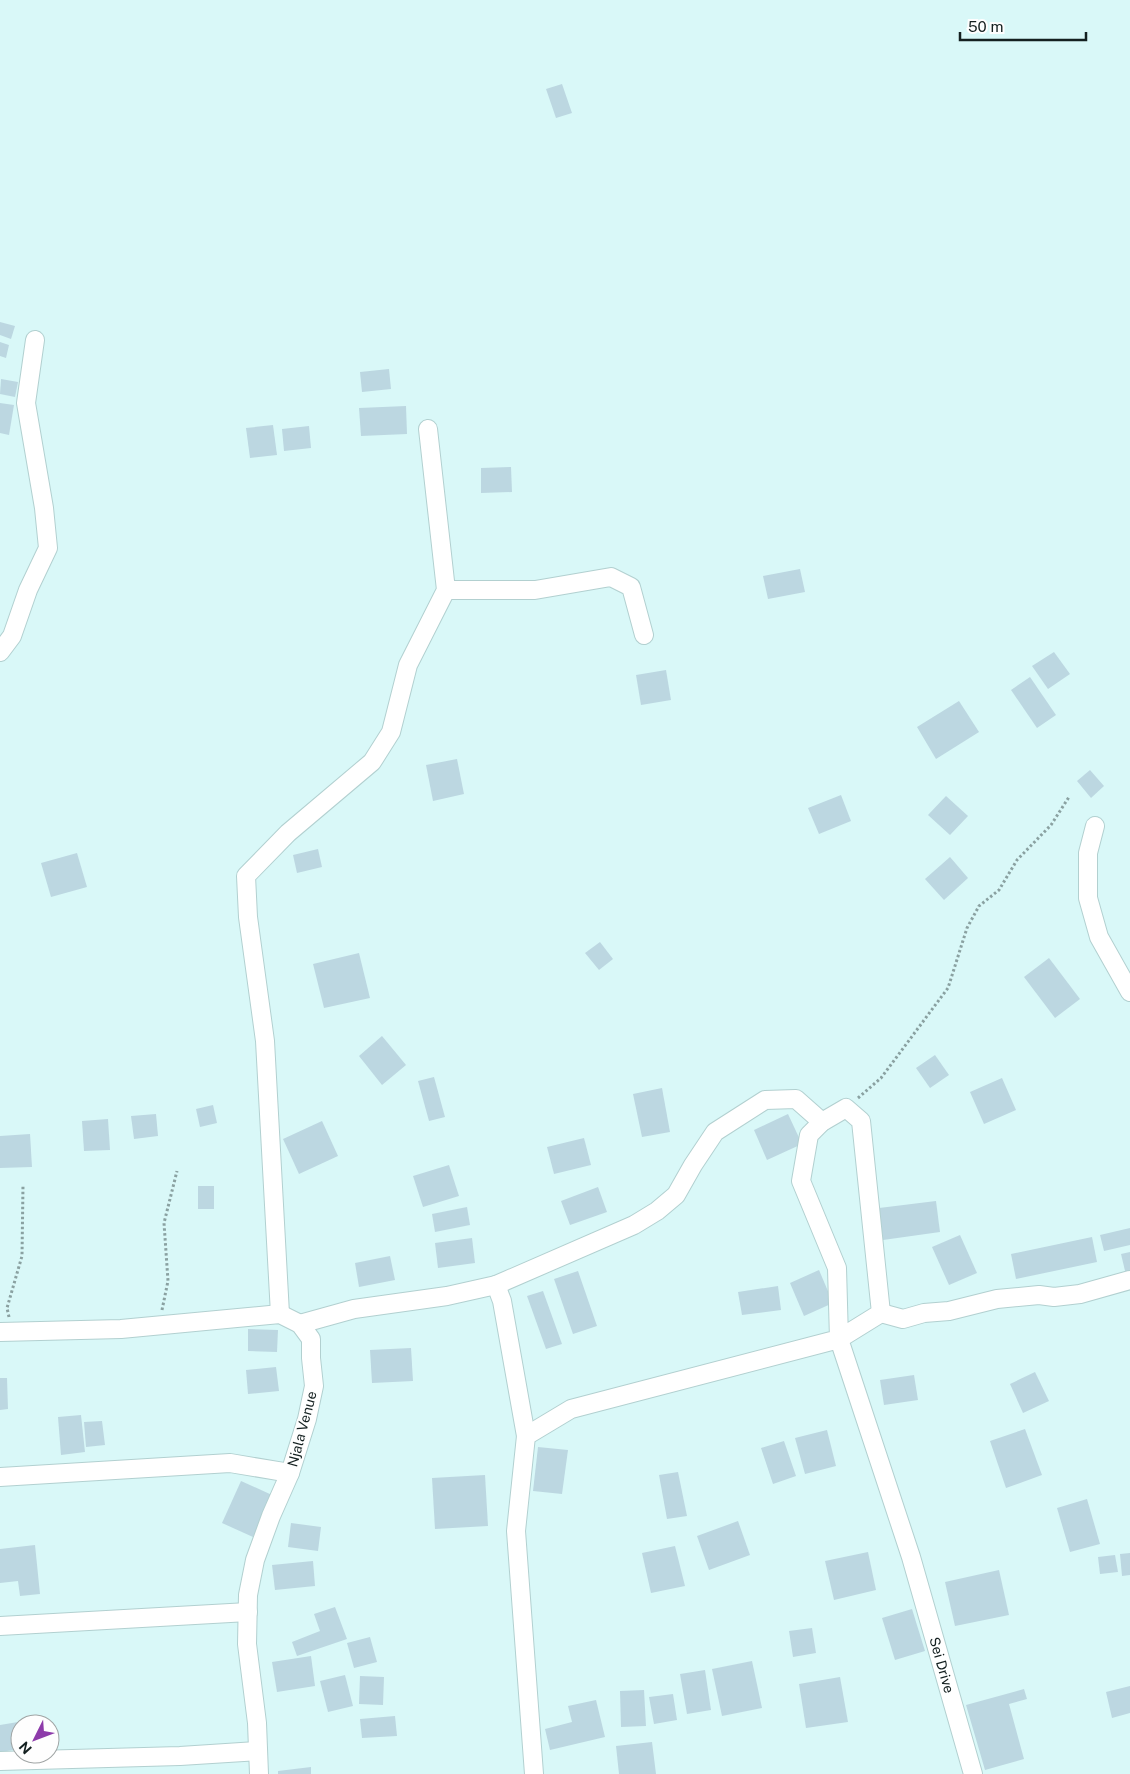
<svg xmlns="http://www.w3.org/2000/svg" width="1130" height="1774" font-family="'Public Sans',sans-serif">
  <rect width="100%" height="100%" fill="#d9f8f8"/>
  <g fill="#bcd7e1">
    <path d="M562,84L572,113L556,118L546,89Z"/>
    <path d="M0,322L15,326L11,339L0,335Z"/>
    <path d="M0,342L9,345L6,358L0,356Z"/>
    <path d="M389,369L391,389L362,392L360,372Z"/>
    <path d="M1,379L18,382L15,397L0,394Z"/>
    <path d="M0,403L14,405L9,435L0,433Z"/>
    <path d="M406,406L407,434L361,436L359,408Z"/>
    <path d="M273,425L277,455L250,458L246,428Z"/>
    <path d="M309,426L311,448L284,451L282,429Z"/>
    <path d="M511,467L512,492L481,493V468Z"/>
    <path d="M800,569L805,592L768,599L763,576Z"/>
    <path d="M1054,652L1070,674L1048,689L1032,666Z"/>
    <path d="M666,670L671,700L641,705L636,675Z"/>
    <path d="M1030,677L1056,715L1037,728L1011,690Z"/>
    <path d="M959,701L979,732L936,759L917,727Z"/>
    <path d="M457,759L464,794L433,801L426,765Z"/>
    <path d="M1090,770L1104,786L1091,798L1077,781Z"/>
    <path d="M841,795L851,821L819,834L808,808Z"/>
    <path d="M946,796L968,816L950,835L928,815Z"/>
    <path d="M318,849L322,867L297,873L293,855Z"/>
    <path d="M77,853L87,887L51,897L41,863Z"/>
    <path d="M950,857L968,878L944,900L925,879Z"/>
    <path d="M600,942L613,959L599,970L585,953Z"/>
    <path d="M359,953L370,998L324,1008L313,964Z"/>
    <path d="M1049,958L1080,999L1055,1018L1024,977Z"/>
    <path d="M382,1036L406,1065L382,1085L359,1056Z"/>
    <path d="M935,1055L949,1075L930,1088L916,1068Z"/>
    <path d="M434,1077L445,1117L429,1121L418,1081Z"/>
    <path d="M1002,1078L1016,1110L984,1124L970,1092Z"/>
    <path d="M662,1088L670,1132L642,1137L633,1094Z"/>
    <path d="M213,1105L217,1123L200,1127L196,1109Z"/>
    <path d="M156,1114L158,1136L134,1139L131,1116Z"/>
    <path d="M788,1114L802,1144L767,1160L754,1130Z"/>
    <path d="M108,1119L110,1150L84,1151L82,1121Z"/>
    <path d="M322,1121L338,1156L299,1174L283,1139Z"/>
    <path d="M30,1134L32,1167L0,1168V1136Z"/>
    <path d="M584,1138L591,1165L554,1174L547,1147Z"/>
    <path d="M449,1165L459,1196L423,1207L413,1176Z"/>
    <rect x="198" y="1186" width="16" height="23"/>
    <path d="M598,1187L607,1212L570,1225L561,1201Z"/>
    <path d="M936,1201L940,1232L883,1240L879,1208Z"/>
    <path d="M467,1207L470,1225L435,1232L432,1214Z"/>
    <path d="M1130,1228V1245L1104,1251L1100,1235Z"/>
    <path d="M960,1235L977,1273L949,1285L932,1247Z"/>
    <path d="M1092,1237L1097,1262L1016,1279L1011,1254Z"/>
    <path d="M472,1238L475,1263L438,1268L435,1243Z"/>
    <path d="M1130,1252V1274L1126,1275L1121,1254Z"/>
    <path d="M390,1256L395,1280L359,1287L355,1263Z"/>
    <path d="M819,1270L833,1303L804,1316L790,1283Z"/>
    <path d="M578,1271L597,1326L573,1334L554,1279Z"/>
    <path d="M778,1286L781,1310L742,1315L738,1292Z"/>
    <path d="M543,1291L562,1344L546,1349L527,1296Z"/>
    <path d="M248,1329L278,1330L277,1352L248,1351Z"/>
    <path d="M411,1348L413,1381L372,1383L370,1350Z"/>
    <path d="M276,1367L279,1391L248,1394L246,1370Z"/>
    <path d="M1035,1372L1049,1401L1023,1413L1010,1384Z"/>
    <path d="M914,1375L918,1400L884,1405L880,1380Z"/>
    <path d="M0,1378H7L8,1409L0,1410Z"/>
    <path d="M81,1415L85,1452L61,1455L58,1417Z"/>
    <path d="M102,1421L105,1445L86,1447L84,1422Z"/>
    <path d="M1025,1429L1042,1475L1006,1488L990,1441Z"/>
    <path d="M827,1430L836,1466L805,1474L795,1438Z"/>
    <path d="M784,1441L796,1476L773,1484L761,1448Z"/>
    <path d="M538,1447L568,1450L562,1494L533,1491Z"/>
    <path d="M678,1472L687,1516L667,1519L659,1475Z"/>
    <path d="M485,1475L488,1526L435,1529L432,1478Z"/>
    <path d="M241,1481L272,1495L253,1537L222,1523Z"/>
    <path d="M1087,1499L1100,1544L1070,1552L1057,1508Z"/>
    <path d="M738,1521L750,1555L709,1570L697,1536Z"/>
    <path d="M291,1523L321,1527L318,1551L288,1547Z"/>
    <path d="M35,1545L40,1594L20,1596L18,1581L0,1583V1549Z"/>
    <path d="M675,1546L685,1586L651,1593L642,1553Z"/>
    <path d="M868,1552L876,1590L834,1600L825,1561Z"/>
    <path d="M1130,1553V1575L1122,1576L1120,1554Z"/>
    <path d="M1115,1555L1118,1572L1100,1574L1098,1557Z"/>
    <path d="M313,1561L315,1586L275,1590L272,1565Z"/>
    <path d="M999,1570L1009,1615L955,1626L945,1582Z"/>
    <path d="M335,1607L347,1639L297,1656L292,1642L320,1631L314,1614Z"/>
    <path d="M912,1609L925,1651L895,1660L882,1618Z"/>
    <path d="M812,1628L816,1653L793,1657L789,1631Z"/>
    <path d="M370,1637L377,1662L354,1668L347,1643Z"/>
    <path d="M311,1656L315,1686L277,1692L272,1662Z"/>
    <path d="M752,1661L762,1708L722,1716L712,1669Z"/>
    <path d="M705,1670L711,1710L687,1714L680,1674Z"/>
    <path d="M345,1675L353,1706L328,1712L320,1681Z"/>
    <path d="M360,1676L384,1677L383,1705L359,1704Z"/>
    <path d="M840,1677L848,1722L806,1728L799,1684Z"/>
    <path d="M1130,1686V1713L1112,1718L1106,1692Z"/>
    <path d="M1024,1689L1027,1699L1009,1704L1024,1759L985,1770L966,1705Z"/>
    <path d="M644,1690L646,1726L621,1727L620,1691Z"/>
    <path d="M673,1694L677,1720L654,1724L649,1697Z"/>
    <path d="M596,1700L605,1737L550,1750L545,1729L572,1722L568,1706Z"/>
    <path d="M395,1716L397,1736L362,1738L360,1719Z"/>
    <path d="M24,1721L25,1724H20V1749L0,1752V1725Z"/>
    <path d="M652,1742L656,1774H619L616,1746Z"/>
    <path d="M311,1767V1774H278V1771Z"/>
  </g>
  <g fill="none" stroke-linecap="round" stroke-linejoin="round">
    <g stroke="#b2d0d0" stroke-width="20">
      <g id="minor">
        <path d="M446,590H535L611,577L631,587L644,635"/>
        <path d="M0,652L12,636L28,590L48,548L44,508L26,403L35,340"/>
        <path d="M1095,826L1088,853V898L1099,937L1130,992"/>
        <path d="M496,1285L634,1225L657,1211L676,1195L693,1165L715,1132L765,1100L796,1099L822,1122"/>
        <path d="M881,1313L903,1319L924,1313L949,1311L997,1299L1039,1295L1054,1297L1080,1294L1130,1280"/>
        <path d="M280,1314L265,1041L248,917L246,876L288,833L372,762L391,732L408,665L446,590L428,429"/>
        <path d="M300,1324L354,1309L447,1296L496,1285L502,1301L526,1436"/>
        <path d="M0,1332L121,1329L280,1314L300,1324L311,1339V1358L314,1386L307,1419L290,1473L271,1516L255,1560L248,1595L247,1644L257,1723L259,1774"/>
        <path d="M0,1477L230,1463L290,1473"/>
        <path d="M0,1626L248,1612"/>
        <path d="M0,1761L180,1756L258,1751"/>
        <path id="s1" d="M534,1774L516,1531L526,1436L571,1409L839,1339L881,1313L861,1121L846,1108L822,1122L809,1135L801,1181L837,1268L839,1339L911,1557L973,1774"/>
      </g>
    </g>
    <g stroke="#8aa1a1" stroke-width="3" stroke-dasharray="2.5 2.5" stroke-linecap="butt">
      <path d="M858,1098L881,1078L948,988L967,928L979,906L999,890L1017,860L1051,825L1069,797"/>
      <path d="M162,1310L168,1281L164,1223L177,1171"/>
      <path d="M9,1317L7,1308L22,1256L23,1185"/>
    </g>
    <use href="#minor" stroke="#fff" stroke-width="18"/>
  </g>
  <g text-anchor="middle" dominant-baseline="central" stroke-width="4" stroke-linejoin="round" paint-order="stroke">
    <g font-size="14" fill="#142020" stroke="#fefefe">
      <text transform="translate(302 1429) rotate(-75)">Njala Venue</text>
      <text stroke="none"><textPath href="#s1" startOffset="1531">Sei Drive</textPath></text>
    </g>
  </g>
  <g transform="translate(35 1739) rotate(228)"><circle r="24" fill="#fefefe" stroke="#a0a5a5"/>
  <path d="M0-4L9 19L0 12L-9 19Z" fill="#8d3baa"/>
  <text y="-8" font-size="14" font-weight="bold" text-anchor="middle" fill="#142020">N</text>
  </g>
  <path d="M960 32v8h126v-8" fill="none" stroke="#142020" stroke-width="2.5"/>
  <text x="968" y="32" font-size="15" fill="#142020" stroke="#fefefe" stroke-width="4" paint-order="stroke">50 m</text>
</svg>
